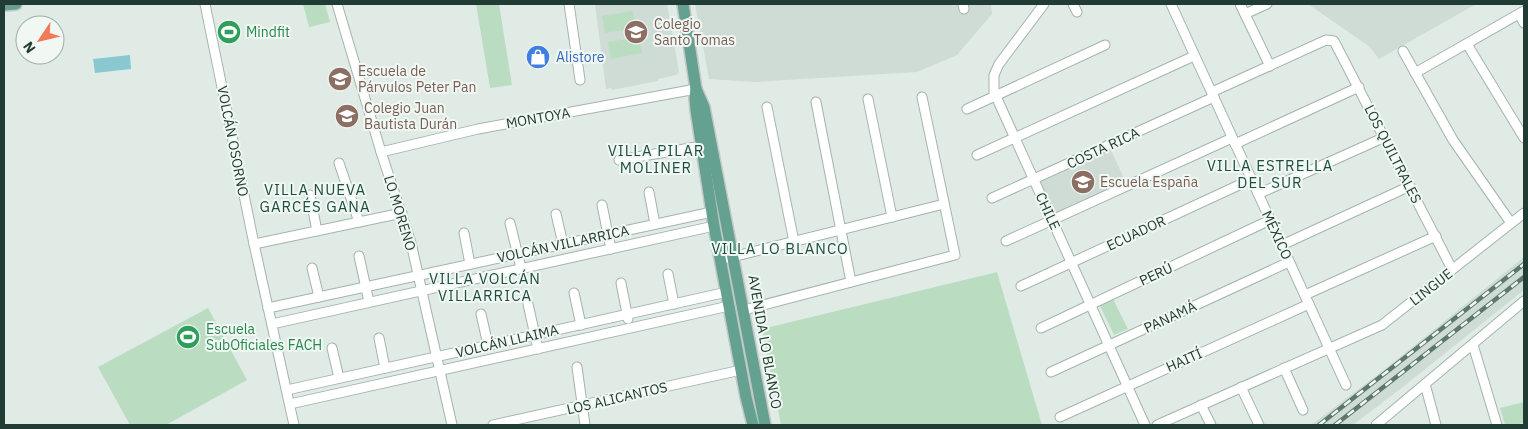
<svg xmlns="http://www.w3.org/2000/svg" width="1528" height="429" font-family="'IBM Plex Sans',sans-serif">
  <rect width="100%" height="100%" fill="#e1ebe6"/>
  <g fill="#cfdbd5">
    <path d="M595,4H667L679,72L676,75L658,79V81L612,90L611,88L606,89Z"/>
    <path d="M695,4H991L992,14L957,55L917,72L755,82L709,79Z"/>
    <path d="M1308,4H1476L1379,59L1370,47Z"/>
    <path d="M1110,148L1126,183L1056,215L1040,181Z"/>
    <path d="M1524,257V290L1404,386L1353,425H1311L1389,366Z"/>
  </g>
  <g fill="#baddc2">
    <path d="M303,4H325L330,22L309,27Z"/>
    <path d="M476,4H499L512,85L490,88Z"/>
    <path d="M633,11L636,28L605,33L602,16Z"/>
    <path d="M639,37L642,53L611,59L608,42Z"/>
    <path d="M997,272L1042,425H781L762,329Z"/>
    <path d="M1113,299L1128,329L1114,335L1100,306Z"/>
    <path d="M208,308L247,380L166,425H130L98,367Z"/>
    <path d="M1524,402V423L1515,425H1505L1500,408Z"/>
  </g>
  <path fill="#89c8d1" d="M130,55L131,69L95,73L93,59Z"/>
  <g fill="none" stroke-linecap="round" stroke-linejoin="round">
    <g stroke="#a4b3ad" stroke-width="11">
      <g id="minor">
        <path d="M205,4L254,244L294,425"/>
        <path d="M337,4L381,152L411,243L452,425"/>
        <path d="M569,4L580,80"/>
        <path d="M963,4L964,9"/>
        <path d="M1044,4L999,64L994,75V92L1145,425"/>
        <path d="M1073,4L1077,12"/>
        <path d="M1171,4L1346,385"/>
        <path d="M1240,4L1270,66"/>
        <path d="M1245,14L1267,4"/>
        <path d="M1519,14L1524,23"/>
        <path d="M1467,44L1524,138"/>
        <path d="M1403,51L1453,140L1511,223"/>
        <path d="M1415,73L1524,11"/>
        <path d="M1212,92L1326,40L1334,41L1452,269"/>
        <path d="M868,99L892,217"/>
        <path d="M816,102L851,282"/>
        <path d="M767,107L794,242"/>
        <path d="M967,109L1105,45"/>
        <path d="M1235,144L1359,87"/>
        <path d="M381,152L478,129L696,89"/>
        <path d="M977,155L1194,56"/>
        <path d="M619,160L702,146"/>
        <path d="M339,163L359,222"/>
        <path d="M649,192L655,224"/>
        <path d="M1258,194L1385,137"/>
        <path d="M310,195L317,231"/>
        <path d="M992,198L1214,97"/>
        <path d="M602,205L611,249"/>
        <path d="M556,214L563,244"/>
        <path d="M510,223L521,268"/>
        <path d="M464,233L470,264"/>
        <path d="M1006,241L1232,138"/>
        <path d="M254,244L402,213"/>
        <path d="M1282,245L1410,186"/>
        <path d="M359,256L369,302"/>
        <path d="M728,258L944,204"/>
        <path d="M312,268L319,297"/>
        <path d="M668,274L674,304"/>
        <path d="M621,283L628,319"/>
        <path d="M1021,286L1252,179"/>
        <path d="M574,293L581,325"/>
        <path d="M1305,295L1436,236"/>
        <path d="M528,304L538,349"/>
        <path d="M268,308L712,212"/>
        <path d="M744,310L955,255L922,97"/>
        <path d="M481,314L488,345"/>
        <path d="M272,324L714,226"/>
        <path d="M1041,328L1270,220"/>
        <path d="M379,338L385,368"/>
        <path d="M1473,345L1497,425"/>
        <path d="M332,348L339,378"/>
        <path d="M577,367L585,425"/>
        <path d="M1284,368L1303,410"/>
        <path d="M1051,372L1289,262"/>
        <path d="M1425,384L1436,425"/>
        <path d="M1241,387L1259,425"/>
        <path d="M287,390L727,292"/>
        <path d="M290,404L729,306"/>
        <path d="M1201,405L1211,425"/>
        <path d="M1060,417L1309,304"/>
        <path d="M493,425L741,370"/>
        <path d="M1157,425L1382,325L1524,213"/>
        <path d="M1376,425L1524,301"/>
      </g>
    </g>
    <g stroke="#c1c8c6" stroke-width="14">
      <g id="major">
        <path d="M683,4L696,89L695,98L696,110L714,226L746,397L753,425"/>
        <path d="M4,5L16,4"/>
        <path d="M696,89L704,107L765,425"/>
      </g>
    </g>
    <use href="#minor" stroke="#fff" stroke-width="9"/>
    <use href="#major" stroke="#65a190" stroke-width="11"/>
    <g stroke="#5c786f" stroke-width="4.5">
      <g id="rail">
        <path d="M1319,425L1524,264"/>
        <path d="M1335,425L1524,277"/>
      </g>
    </g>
    <use href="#rail" stroke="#f1f8f4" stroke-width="2.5" stroke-dasharray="8" stroke-linecap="butt"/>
  </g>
  <defs>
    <g id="stadium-disc" transform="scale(1.25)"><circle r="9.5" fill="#2e9e5b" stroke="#f1f8f4"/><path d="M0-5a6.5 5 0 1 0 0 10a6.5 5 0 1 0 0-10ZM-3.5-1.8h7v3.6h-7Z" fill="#fff"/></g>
    <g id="school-disc" transform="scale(1.25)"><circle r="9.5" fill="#8d6e63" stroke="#f1f8f4"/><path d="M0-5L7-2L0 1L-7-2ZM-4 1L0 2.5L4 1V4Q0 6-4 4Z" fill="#fff"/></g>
    <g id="shop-disc" transform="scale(1.25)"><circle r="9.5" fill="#3f7fe0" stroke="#f1f8f4"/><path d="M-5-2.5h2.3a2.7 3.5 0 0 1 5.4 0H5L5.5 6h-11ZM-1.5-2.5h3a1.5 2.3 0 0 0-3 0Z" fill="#fff"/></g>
  </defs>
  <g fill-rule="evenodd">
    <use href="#stadium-disc" x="229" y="32"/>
    <use href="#school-disc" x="636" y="32"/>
    <use href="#shop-disc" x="538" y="57"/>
    <use href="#school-disc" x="340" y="79"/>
    <use href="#school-disc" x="347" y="116"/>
    <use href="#school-disc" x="1083" y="182"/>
    <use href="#stadium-disc" x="188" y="337"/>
  </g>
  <g text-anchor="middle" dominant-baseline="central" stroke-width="4" stroke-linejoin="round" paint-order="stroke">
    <g font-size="14" fill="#785e54" stroke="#f1f8f4" text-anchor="start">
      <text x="654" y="24">Colegio<tspan x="654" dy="16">Santo Tomas</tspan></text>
      <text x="358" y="71">Escuela de<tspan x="358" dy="16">Párvulos Peter Pan</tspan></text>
      <text x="364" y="108">Colegio Juan<tspan x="364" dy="16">Bautista Durán</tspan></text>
      <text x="1100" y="182">Escuela España</text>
    </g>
    <g font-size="14" fill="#27864d" stroke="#f1f8f4" text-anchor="start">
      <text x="246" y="32">Mindfit</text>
      <text x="206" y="329">Escuela<tspan x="206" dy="16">SubOficiales FACH</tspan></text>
    </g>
    <g font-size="14" fill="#366cbe" stroke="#f1f8f4" text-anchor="start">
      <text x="556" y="57">Alistore</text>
    </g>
    <g font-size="14" fill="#213c34" stroke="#f1f8f4">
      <text transform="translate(538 118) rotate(-10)">MONTOYA</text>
      <text transform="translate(233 141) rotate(79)">VOLCÁN OSORNO</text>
      <text transform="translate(1103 148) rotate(-25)">COSTA RICA</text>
      <text transform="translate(1393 154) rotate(63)">LOS QUILTRALES</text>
      <text transform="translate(1048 211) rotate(65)">CHILE</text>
      <text transform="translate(400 213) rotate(73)">LO MORENO</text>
      <text transform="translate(1136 233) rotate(-25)">ECUADOR</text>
      <text transform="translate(1277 235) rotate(65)">MÉXICO</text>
      <text transform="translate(563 244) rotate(-12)">VOLCÁN VILLARRICA</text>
      <text transform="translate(1156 274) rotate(-25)">PERÚ</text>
      <text transform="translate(1431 287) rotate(-38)">LINGUE</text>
      <text transform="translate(1170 317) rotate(-25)">PANAMÁ</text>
      <text transform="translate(507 341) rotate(-13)">VOLCÁN LLAIMA</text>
      <text transform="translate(765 342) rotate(80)">AVENIDA LO BLANCO</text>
      <text transform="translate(1184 360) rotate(-24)">HAITÍ</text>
      <text transform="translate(617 398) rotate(-13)">LOS ALICANTOS</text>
    </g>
    <g font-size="15" letter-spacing="1" fill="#1d4e41" stroke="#f1f8f4">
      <text x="656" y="150">VILLA PILAR<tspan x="656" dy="17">MOLINER</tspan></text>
      <text x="1270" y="165">VILLA ESTRELLA<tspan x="1270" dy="17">DEL SUR</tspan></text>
      <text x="315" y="189">VILLA NUEVA<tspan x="315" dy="17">GARCÉS GANA</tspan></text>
      <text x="780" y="248">VILLA LO BLANCO</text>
      <text x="485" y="278">VILLA VOLCÁN<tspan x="485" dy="17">VILLARRICA</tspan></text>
    </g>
  </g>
  <rect width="1528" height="429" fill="none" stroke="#213c34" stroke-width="10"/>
  <g transform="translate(40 40) rotate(235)"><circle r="24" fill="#f1f8f4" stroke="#9eada7"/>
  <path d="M0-4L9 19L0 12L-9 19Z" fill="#f17a59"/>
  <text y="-8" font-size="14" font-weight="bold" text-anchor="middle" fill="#213c34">N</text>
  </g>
</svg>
